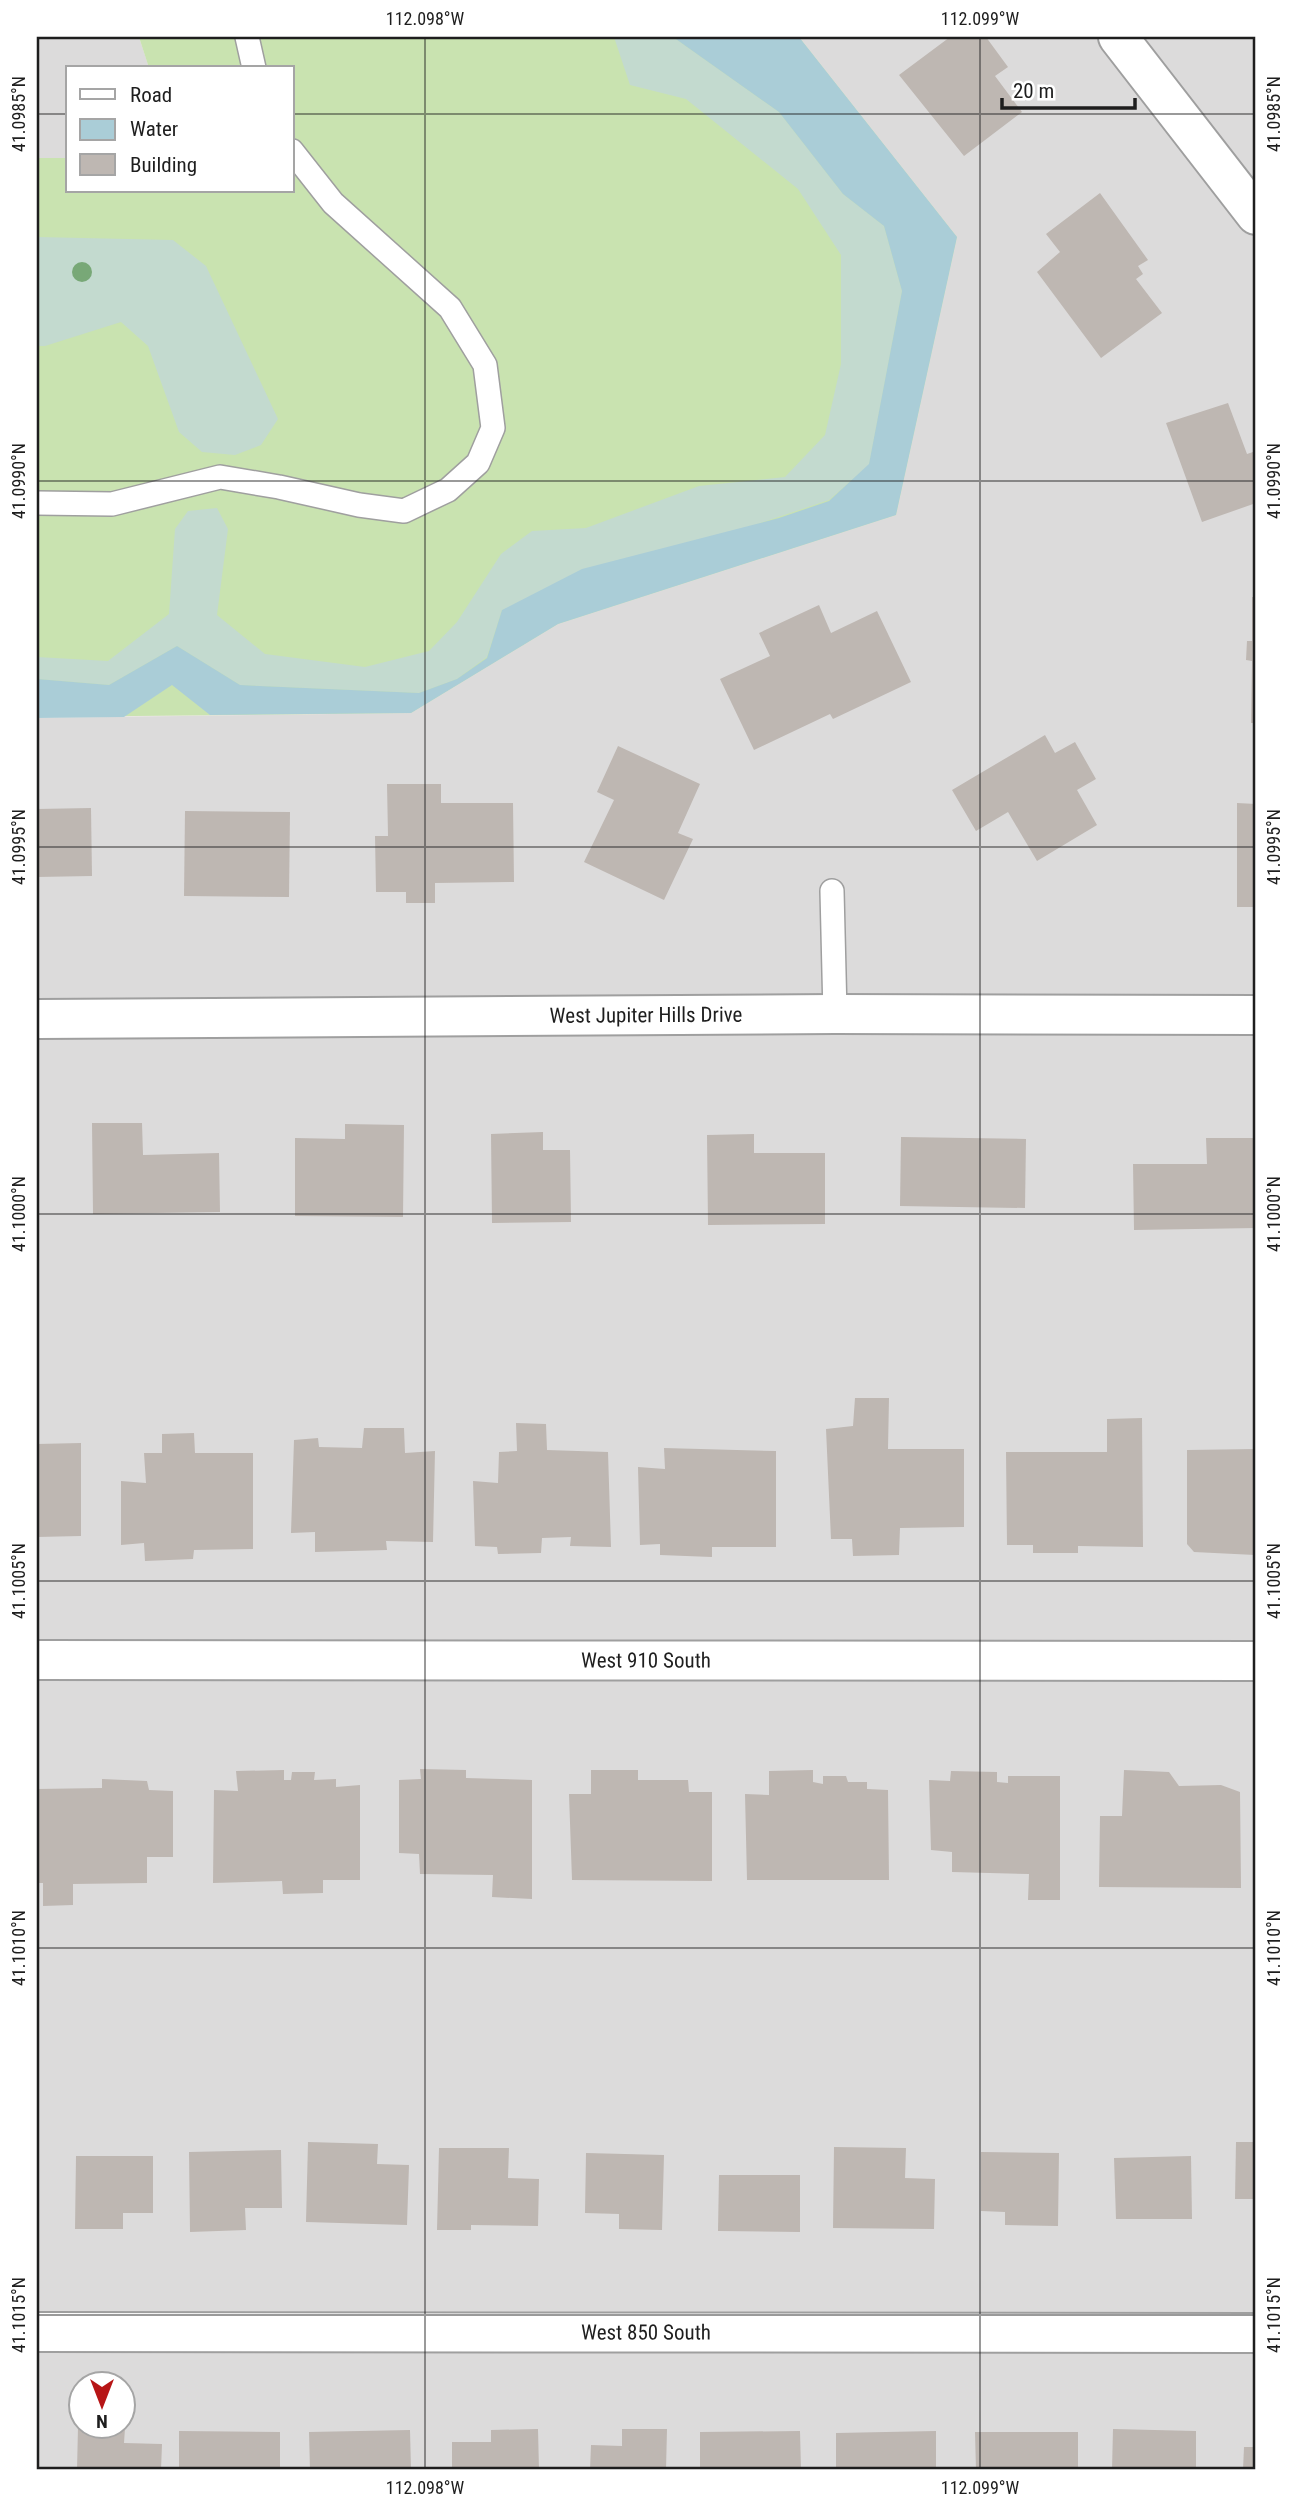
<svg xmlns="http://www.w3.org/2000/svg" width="1293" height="2507" font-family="'Roboto Condensed',sans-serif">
  <rect width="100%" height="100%" fill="#eeebe5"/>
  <g fill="#dcdbdb" fill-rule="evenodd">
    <path d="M37,37H139L149,68H68V158H37Z"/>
    <path d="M799,37H1256V2470H37V718L411,713L558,624L896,515L957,237ZM80,2384H122V2426H80Z"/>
  </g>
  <path fill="#c9e3b0" d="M139,37H799L957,237L896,515L558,624L411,713L37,717V158H68V191H292V68H149Z"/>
  <g fill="#c3dacf">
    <path d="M614,37H673L779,112L843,194L884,226L902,291L869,465L829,500L502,610L487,657L457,679L419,693L240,685L177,646L109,685L37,679V657L108,661L169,614L175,529L188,511L217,508L228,529L217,615L265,654L365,667L429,651L457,622L501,554L532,531L586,528L699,486L785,477L825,435L841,364V255L798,189L686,99L630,85Z"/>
    <path d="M37,237L173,240L206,266L278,419L261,445L235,455L202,452L179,432L148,346L121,322L45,346H37Z"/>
  </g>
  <path fill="#aacdd7" d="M673,37H799L957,237L896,515L558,624L411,713L210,715L172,685L124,717L37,718V679L109,685L177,646L240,685L419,693L457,679L487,658L502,610L582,569L779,518L829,501L869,464L902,291L884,226L843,194L779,112Z"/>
  <g fill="#beb7b2">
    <path d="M950,37H986L1008,67L995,76L1022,112L964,156L899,75Z"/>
    <path d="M1100,193L1148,260L1138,266L1143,274L1136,279L1162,313L1101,358L1037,272L1060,252L1046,234Z"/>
    <path d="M1228,403L1247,454L1256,451V503L1202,522L1166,423Z"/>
    <path d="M1252,597H1256V723H1251L1252,661L1246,660L1247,641H1252Z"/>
    <path d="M819,605L831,633L877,611L911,682L833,719L830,714L754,750L720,679L770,656L759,633Z"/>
    <path d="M1045,735L1055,753L1075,742L1096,779L1077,790L1097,825L1037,861L1008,812L976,831L952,790Z"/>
    <path d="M618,746L700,784L678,833L693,839L664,900L584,862L614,800L597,792Z"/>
    <path d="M387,784H441V803H513L514,882L435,883V903H406V892H376L375,836H388Z"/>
    <path d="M1237,803L1256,804V907H1237Z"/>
    <path d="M91,808L92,876L37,877V809Z"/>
    <path d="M185,811L290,812L289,897L184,896Z"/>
    <path d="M92,1123H142L143,1155L219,1153L220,1212L93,1214Z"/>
    <path d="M345,1124L404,1125L403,1217L295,1216V1138L345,1139Z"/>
    <path d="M543,1132V1150H570L571,1222L492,1223L491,1134Z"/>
    <path d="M754,1134V1153H825V1224L708,1225L707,1135Z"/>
    <path d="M901,1137L1026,1139L1025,1208L900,1206Z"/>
    <path d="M1206,1138H1255L1256,1228L1134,1230L1133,1164H1207Z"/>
    <path d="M855,1398H889L888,1449H964V1527L900,1528L899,1555L853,1556L852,1539H831L826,1429L853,1426Z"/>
    <path d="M1142,1418L1143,1547L1078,1546V1553H1033V1545H1007L1006,1452H1107V1419Z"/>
    <path d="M516,1423L546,1424L547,1450L608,1452L611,1547L570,1546L571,1537L542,1538L541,1553L498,1554L497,1547L475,1546L473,1481L498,1483L499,1452L517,1451Z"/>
    <path d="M364,1428H404L405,1453L435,1451L433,1542L386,1541L387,1550L315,1552V1532L291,1533L294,1440L318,1438L319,1447L362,1448Z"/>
    <path d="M194,1433L195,1453H253V1549L194,1550L193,1559L145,1561L144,1543L121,1545V1481L146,1483L144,1453H162V1434Z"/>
    <path d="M81,1443V1536L37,1537V1444Z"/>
    <path d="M664,1448L776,1451V1547H712V1557L660,1555V1544L640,1545L638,1467L665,1469Z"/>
    <path d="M1256,1449L1255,1555L1194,1552L1187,1544V1450Z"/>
    <path d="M420,1769L466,1770V1778L532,1780V1899L492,1897L493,1875L420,1874L419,1854L399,1853V1780L421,1779Z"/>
    <path d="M284,1770V1780H291L292,1772H315L314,1780L336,1779V1787L360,1785V1880H323V1893L283,1894L282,1881L213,1883L214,1790L238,1791L236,1771Z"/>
    <path d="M591,1770H638V1780H688L689,1792H712V1881L572,1880L569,1794H591Z"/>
    <path d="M813,1770V1782L823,1784V1776H846L848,1782H867V1789L888,1790L889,1880H747L745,1794L769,1795V1771Z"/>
    <path d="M1124,1770L1169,1772L1179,1786L1221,1785L1240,1792L1241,1888L1099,1887L1100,1816H1122Z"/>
    <path d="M951,1771L997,1772V1782L1008,1783V1776H1060V1900H1028L1029,1874L952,1872V1852L931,1850L929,1780L950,1781Z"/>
    <path d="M102,1779L147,1781L149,1790L173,1791V1857H147V1883L73,1884V1905L43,1906V1883H37V1789L102,1788Z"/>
    <path d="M308,2142L378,2144L377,2164L409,2165L407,2225L306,2222Z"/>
    <path d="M1236,2142H1256V2199H1235Z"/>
    <path d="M834,2147L906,2148L905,2178L935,2179L934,2229L833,2228Z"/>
    <path d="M439,2148H509L508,2178L539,2179L538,2226L471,2225V2230H437Z"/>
    <path d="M281,2150L282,2208H245L246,2230L190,2232L189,2152Z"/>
    <path d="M981,2152L1059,2153L1058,2226L1005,2225V2212L981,2211Z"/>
    <path d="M586,2153L664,2155L662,2230L619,2229V2214L585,2213Z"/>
    <path d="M76,2156H153V2213H123V2229H75Z"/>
    <path d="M1191,2156L1192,2219H1116L1114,2158Z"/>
    <path d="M719,2175H800V2232L718,2231Z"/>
    <path d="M78,2427L125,2428L124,2443L162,2444L161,2470H77Z"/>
    <path d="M538,2429L539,2470H452V2442H491V2430Z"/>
    <path d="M622,2429H667L666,2470H590L591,2445L622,2446Z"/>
    <path d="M1113,2429L1196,2431V2470H1112Z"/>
    <path d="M410,2430L411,2470H310L309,2432Z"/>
    <path d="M179,2431L280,2432V2470H179Z"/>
    <path d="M800,2431L801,2470H700V2432Z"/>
    <path d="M936,2431V2470H836V2433Z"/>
    <path d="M975,2432H1078V2470H976Z"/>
    <path d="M1244,2447H1256V2470H1243Z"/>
  </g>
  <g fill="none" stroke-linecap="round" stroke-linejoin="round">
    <g stroke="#9f9f9f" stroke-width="26">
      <g id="service">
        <path d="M247,37L254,68"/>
        <path d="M37,503L112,504L220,477L279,487L359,505L404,511L448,490L478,463L493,428L485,365L450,308L333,203L292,151"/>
        <path d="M832,891L835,1014"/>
      </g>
    </g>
    <g stroke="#9f9f9f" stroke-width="42">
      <g id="minor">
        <path d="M1118,37L1256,215"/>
        <path id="s1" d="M37,1019L835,1014L1256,1015"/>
        <path id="s2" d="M37,1660L1256,1661"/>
        <path id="s3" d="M37,2332L1256,2333"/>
      </g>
    </g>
    <use href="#service" stroke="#fff" stroke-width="23"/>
    <use href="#minor" stroke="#fff" stroke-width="38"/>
  </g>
  <circle fill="#78a877" cx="82" cy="272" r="10"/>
  <path fill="none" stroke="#1e1e1e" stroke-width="2" stroke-opacity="0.45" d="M425,37V2470M980,37V2470M37,114H68M292,114H1256M37,481H1256M37,847H1256M37,1214H1256M37,1581H1256M37,1948H1256M37,2315H1256"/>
  <g text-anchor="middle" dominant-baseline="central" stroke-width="6" stroke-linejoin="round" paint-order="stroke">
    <g font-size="21" fill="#1e1e1e" stroke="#fff">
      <text stroke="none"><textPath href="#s1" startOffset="609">West Jupiter Hills Drive</textPath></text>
      <text stroke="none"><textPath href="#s2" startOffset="609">West 910 South</textPath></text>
      <text stroke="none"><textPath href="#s3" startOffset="609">West 850 South</textPath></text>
    </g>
  </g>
  <rect width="1293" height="2507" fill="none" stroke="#ffffff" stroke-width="77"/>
  <rect x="66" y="66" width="228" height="126" fill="#ffffff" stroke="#a5a5a5" stroke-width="2"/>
  <rect x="80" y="89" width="35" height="10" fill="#ffffff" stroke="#a5a5a5" stroke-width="2"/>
  <text x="130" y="102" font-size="21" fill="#1e1e1e">Road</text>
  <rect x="80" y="119" width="35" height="21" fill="#aacdd7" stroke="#a5a5a5" stroke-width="2"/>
  <text x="130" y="136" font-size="21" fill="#1e1e1e">Water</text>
  <rect x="80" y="154" width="35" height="21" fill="#beb7b2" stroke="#a5a5a5" stroke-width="2"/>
  <text x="130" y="172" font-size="21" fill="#1e1e1e">Building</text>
  <g transform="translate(102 2405) rotate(180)"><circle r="33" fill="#ffffff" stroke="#a5a5a5" stroke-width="2"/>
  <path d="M0-5L12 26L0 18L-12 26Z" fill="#b71516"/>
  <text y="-10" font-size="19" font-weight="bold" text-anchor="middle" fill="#1e1e1e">N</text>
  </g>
  <path d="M1002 98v10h133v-10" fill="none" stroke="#1e1e1e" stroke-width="3.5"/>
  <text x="1013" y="98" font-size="21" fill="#1e1e1e" stroke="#ffffff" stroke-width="5" paint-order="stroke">20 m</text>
  <rect x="38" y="38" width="1216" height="2430" fill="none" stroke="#1e1e1e" stroke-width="2.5"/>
  <g font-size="18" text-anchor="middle" fill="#1e1e1e">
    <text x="425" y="25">112.098°W</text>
    <text x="980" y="25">112.099°W</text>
    <text transform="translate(1274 114) rotate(-90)" y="6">41.0985°N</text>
    <text transform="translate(19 114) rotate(-90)" y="6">41.0985°N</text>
    <text transform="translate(1274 481) rotate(-90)" y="6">41.0990°N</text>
    <text transform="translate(19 481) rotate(-90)" y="6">41.0990°N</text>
    <text transform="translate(1274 847) rotate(-90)" y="6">41.0995°N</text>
    <text transform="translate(19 847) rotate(-90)" y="6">41.0995°N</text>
    <text transform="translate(19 1214) rotate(-90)" y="6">41.1000°N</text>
    <text transform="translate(1274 1214) rotate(-90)" y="6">41.1000°N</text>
    <text transform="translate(19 1581) rotate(-90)" y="6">41.1005°N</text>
    <text transform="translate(1274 1581) rotate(-90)" y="6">41.1005°N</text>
    <text transform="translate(19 1948) rotate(-90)" y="6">41.1010°N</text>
    <text transform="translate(1274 1948) rotate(-90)" y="6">41.1010°N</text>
    <text transform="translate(19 2315) rotate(-90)" y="6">41.1015°N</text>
    <text transform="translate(1274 2315) rotate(-90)" y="6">41.1015°N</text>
    <text x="425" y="2494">112.098°W</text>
    <text x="980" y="2494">112.099°W</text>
  </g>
</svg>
